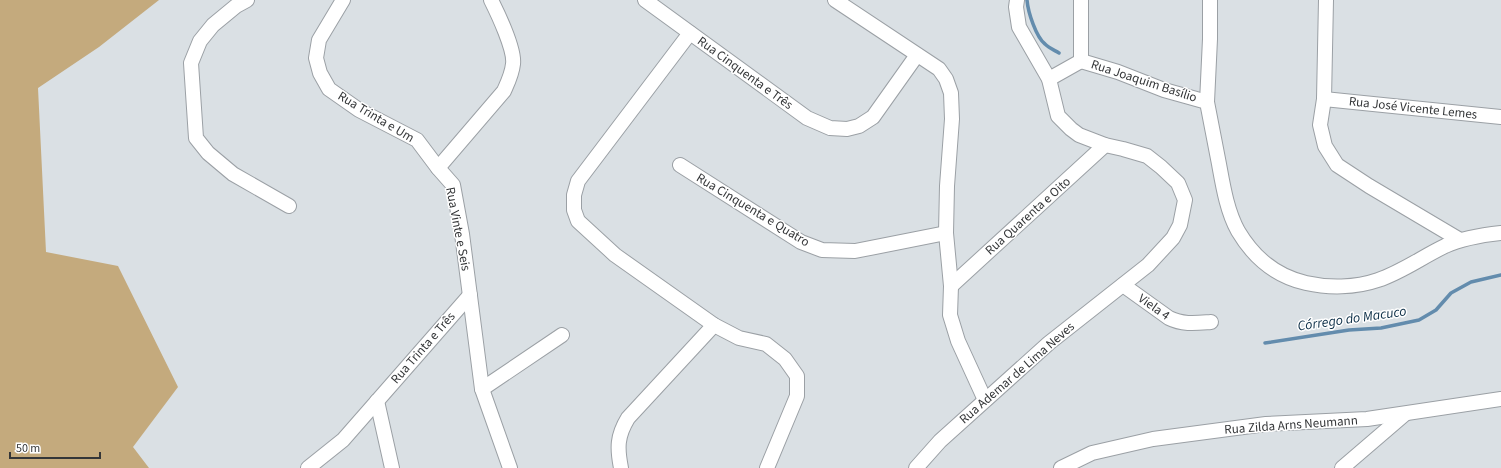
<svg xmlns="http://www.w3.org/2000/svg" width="1501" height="468" font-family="'Source Sans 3',sans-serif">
  <rect width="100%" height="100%" fill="#dae0e4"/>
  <path fill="#c4aa7d" d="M0,0H159L99,47L38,88L46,252L118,266L178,387L133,447L149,468H0Z"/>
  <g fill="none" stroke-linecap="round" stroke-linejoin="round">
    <g stroke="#638cad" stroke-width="3.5">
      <path d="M1027,0C1028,12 1036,37 1045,44C1049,48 1054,50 1059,53"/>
      <path d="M1265,343L1349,330L1381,328L1419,320L1436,310L1451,293L1471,282L1501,275"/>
    </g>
    <g stroke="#9ba0a5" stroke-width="16">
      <g id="minor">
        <path d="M247,0L236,6L213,25L200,41L191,63L196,138L208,153L233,174L289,206"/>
        <path d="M343,0L319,40L316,58L320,73L329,89L359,110L417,140L438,168L453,185L462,234L482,389L510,468"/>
        <path d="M645,0L807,118L830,128L847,129L859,126L873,117L917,55"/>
        <path d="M835,0L939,69L946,79L951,93L952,119L947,186L946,233L951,286L950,315L958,341L985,400"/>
        <path d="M1081,0V61"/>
        <path d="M1326,0L1324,99L1320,125L1325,146L1337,165L1369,186L1460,240"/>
        <path d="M690,33L578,181L574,195V210L578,221L615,255L714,325L739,338L766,344L785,359L797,376V396L767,468"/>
        <path d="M1081,61L1118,72L1164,90L1207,102C1211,122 1215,143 1219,164C1223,186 1227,211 1238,231C1254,258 1275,276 1306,283C1328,288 1355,288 1378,280C1402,272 1422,257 1445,246C1463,238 1482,235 1501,233"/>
        <path d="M1049,79L1081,61"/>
        <path d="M1324,99L1501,117"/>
        <path d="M1207,102L1210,39V0"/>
        <path d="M680,165L801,242L822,250L855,251L946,233"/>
        <path d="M438,168L504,91C508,82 512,74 513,64C515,50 498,14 491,0"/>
        <path d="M1123,285L1169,318C1183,325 1197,323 1211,322"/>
        <path d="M951,286L1105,145"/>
        <path d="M482,389L562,335"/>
        <path d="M377,401L392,468"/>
        <path d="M308,468L343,440L470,295"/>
        <path d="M621,468C617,448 617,436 628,418L714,325"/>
        <path d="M916,468L940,441L1049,343L1148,265L1173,238L1180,225L1185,200L1178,183L1161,167L1147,156L1123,149L1105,145L1079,135L1071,129L1058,116L1049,79L1019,27L1016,7L1017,0"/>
        <path d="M1061,468L1092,453L1153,439L1266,424L1367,419L1501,399"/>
        <path d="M1342,468L1405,414"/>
      </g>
    </g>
    <use href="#minor" stroke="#fff" stroke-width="14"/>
  </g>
  <g text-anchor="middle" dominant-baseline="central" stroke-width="3" stroke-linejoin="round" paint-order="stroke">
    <g font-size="13" fill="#343638" stroke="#fff">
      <text transform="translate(745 73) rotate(36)">Rua Cinquenta e Três</text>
      <text transform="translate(1144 81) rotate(18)">Rua Joaquim Basílio</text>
      <text transform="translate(1413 108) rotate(6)">Rua José Vicente Lemes</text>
      <text transform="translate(376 117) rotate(31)">Rua Trinta e Um</text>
      <text transform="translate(753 210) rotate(31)">Rua Cinquenta e Quatro</text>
      <text transform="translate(1028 216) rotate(-42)">Rua Quarenta e Oito</text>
      <text transform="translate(458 229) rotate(79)">Rua Vinte e Seis</text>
      <text transform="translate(1154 307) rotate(35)">Viela 4</text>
      <text transform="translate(423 348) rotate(-49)">Rua Trinta e Três</text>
      <text transform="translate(1017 373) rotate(-41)">Rua Ademar de Lima Neves</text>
      <text transform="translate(1291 425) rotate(-4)">Rua Zilda Arns Neumann</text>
    </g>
    <g font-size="14" font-style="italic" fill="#0e3048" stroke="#fff">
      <text transform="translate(1352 319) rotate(-8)">Córrego do Macuco</text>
    </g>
  </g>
  <path d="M10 452v6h90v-6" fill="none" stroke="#343638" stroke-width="2"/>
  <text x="16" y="452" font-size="12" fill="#343638" stroke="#ffffff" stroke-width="3" paint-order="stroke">50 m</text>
</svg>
